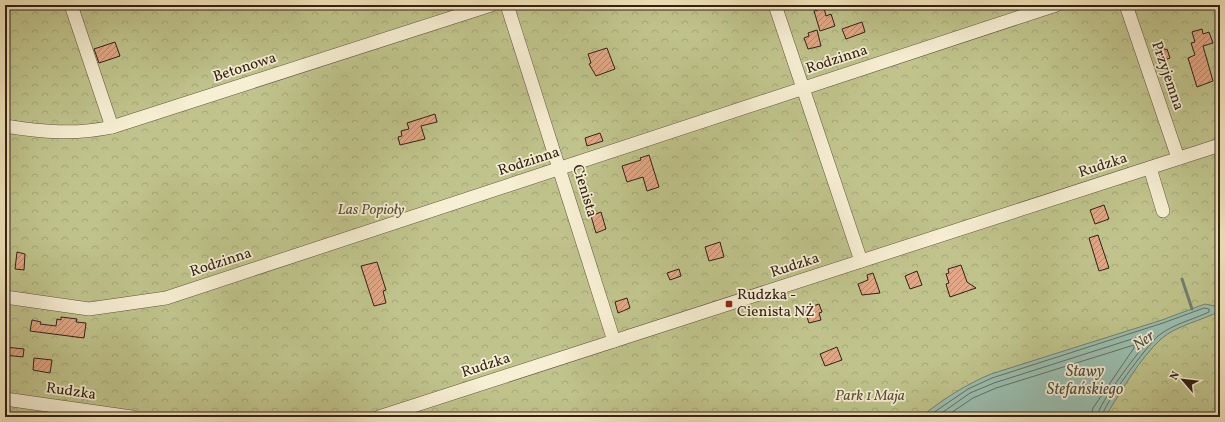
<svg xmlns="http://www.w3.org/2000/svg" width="1225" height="422" font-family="Vollkorn,serif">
  <defs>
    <pattern id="forest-crowns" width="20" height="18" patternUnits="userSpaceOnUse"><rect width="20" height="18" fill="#c0c48c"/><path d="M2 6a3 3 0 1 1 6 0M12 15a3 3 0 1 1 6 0" fill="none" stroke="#a5a878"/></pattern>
    <pattern id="building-hatch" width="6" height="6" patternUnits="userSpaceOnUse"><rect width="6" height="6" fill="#e1a786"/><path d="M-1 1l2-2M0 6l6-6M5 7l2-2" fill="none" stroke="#b7886d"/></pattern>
  </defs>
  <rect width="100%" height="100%" fill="#f3e7bb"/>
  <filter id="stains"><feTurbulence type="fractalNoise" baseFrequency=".005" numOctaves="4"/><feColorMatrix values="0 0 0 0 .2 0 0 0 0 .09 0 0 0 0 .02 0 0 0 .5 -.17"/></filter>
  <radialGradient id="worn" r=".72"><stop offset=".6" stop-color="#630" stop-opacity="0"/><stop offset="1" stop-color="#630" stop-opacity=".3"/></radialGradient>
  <rect fill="url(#forest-crowns)" stroke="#787252" x="5" y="5" width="1215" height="412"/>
  <path fill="#9bc0b1" stroke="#718074" d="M1205,304L1220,307V311C1201,321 1177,325 1161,339C1140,358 1120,393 1105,417H921C943,399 965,385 991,374L1162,320Z"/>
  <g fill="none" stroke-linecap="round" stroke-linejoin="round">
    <g stroke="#667064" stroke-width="1">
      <path d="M927,417L968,389L992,378L1163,323L1204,308L1209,309V312C1192,320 1173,324 1158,336C1147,346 1103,404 1102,417"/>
      <path d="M936,417L970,393L994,383L1151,333L1152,336C1141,349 1098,403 1097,417"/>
      <path d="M945,417L973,398L996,388L1134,345V348L1093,408L1091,417"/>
    </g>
    <path stroke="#718074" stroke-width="3" d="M1182,279L1192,309"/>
  </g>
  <g fill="url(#building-hatch)" stroke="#312118">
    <path d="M824,8L826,16L831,14L835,26L820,31L814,11Z"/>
    <path d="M862,22L865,32L846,39L842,29Z"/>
    <path d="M1202,29L1203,34L1209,32L1213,43L1203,46L1213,81L1197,87L1188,58L1195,55L1191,43L1195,42L1192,32Z"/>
    <path d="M817,30L821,46L808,49L804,38L809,36L808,33Z"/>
    <path d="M115,42L120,56L99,63L94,49Z"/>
    <path d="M1164,47L1165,50L1167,49L1170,58L1161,61L1157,49Z"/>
    <path d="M607,48L615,69L596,76L589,64L591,63L588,54Z"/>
    <path d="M435,114L437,122L421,126L425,139L400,145L398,137L402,136L401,131L409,129L407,123Z"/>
    <path d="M600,133L603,141L587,146L585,138Z"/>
    <path d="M649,155L659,187L647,191L643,177L627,182L622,166L641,160L640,158Z"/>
    <path d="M1104,205L1109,219L1095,224L1090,210Z"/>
    <path d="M601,212L606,229L596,233L591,216Z"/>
    <path d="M1098,235L1109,268L1099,271L1089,238Z"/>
    <path d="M720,242L724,257L709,261L705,247Z"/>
    <path d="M17,252L25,254L24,270L15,269Z"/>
    <path d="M377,262L386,290L383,291L386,303L374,306L361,266Z"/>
    <path d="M961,265L967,282L976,288L950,297L946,284L949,283L946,274L949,273L948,269Z"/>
    <path d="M679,269L681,276L670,280L667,273Z"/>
    <path d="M917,271L922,285L910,289L905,276Z"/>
    <path d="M873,273L880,293L862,295L858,284L868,280L867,275Z"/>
    <path d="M627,298L630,308L618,313L615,302Z"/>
    <path d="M819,304L822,312L819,313L821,320L809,323L804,309Z"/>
    <path d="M61,317L77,319L76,322L86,323L84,338L30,331L32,320L41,322L40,324L56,326L57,319L61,320Z"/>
    <path d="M5,347L24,349L23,357L5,355Z"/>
    <path d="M837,347L842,360L825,366L820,354Z"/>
    <path d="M34,358L52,360L50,373L33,370Z"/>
  </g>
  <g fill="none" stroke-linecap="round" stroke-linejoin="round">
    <g stroke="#625241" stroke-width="14">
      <g id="minor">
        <path d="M71,5L112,127"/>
        <path d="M507,5L614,341"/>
        <path d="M775,5L861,261"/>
        <path d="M1126,5L1178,158"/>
        <path d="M5,126C41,132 76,135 112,127L491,5"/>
        <path d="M1150,168L1163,211"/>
        <path d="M5,297L89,309L166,298L1056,5"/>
        <path d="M5,399L132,417"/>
        <path d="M379,417L1220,145"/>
      </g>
    </g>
    <use href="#minor" stroke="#f7efd3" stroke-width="13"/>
  </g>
  <rect fill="#8f2418" stroke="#f7efd3" stroke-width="1.5" x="725" y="300" width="8" height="8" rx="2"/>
  <g text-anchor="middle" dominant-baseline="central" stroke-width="3.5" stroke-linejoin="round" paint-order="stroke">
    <g font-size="15" fill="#312118" stroke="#f7efd3">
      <text transform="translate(837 60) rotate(-18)">Rodzinna</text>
      <text transform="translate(245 68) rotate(-18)">Betonowa</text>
      <text transform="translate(1167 76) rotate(71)">Przyjemna</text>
      <text transform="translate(529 162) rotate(-18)">Rodzinna</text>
      <text transform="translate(1103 166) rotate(-18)">Rudzka</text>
      <text transform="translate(584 191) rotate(73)">Cienista</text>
      <text transform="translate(221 263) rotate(-18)">Rodzinna</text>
      <text transform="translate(795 266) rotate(-18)">Rudzka</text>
      <text transform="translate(486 366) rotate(-18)">Rudzka</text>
      <text transform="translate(71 392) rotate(8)">Rudzka</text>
    </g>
    <g font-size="15" font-style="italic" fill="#5c523b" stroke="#f7efd3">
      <text x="371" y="210">Las Popioły</text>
      <text x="870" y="396">Park 1 Maja</text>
    </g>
    <g font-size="15" fill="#312118" stroke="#f7efd3" text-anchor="start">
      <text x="737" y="295">Rudzka -<tspan x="737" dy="17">Cienista NŻ</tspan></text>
    </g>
    <g font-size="16" font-style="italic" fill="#515146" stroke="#f7efd3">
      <text transform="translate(1144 341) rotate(-35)">Ner</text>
      <text x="1085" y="372">Stawy<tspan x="1085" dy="18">Stefańskiego</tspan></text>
    </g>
  </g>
  <rect width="1225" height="422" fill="none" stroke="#f3e7bb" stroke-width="20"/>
  <rect x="6" y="6" width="1213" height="410" fill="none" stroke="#312118" stroke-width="2"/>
  <rect x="10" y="10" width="1205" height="402" fill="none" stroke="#312118"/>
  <g transform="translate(1183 380) rotate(298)" stroke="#f7efd3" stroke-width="3" paint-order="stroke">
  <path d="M0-3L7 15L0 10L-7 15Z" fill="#312118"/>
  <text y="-6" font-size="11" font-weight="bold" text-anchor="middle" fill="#312118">N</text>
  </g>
  <rect width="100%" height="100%" filter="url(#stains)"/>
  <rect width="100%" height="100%" fill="url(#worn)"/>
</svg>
